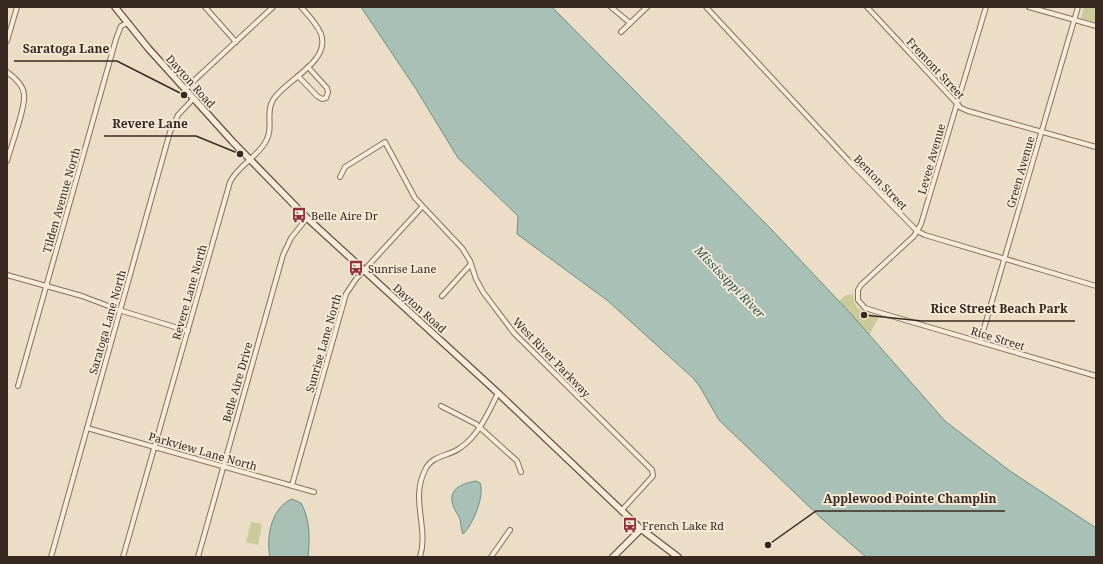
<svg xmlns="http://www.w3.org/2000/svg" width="1103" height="564" font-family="'Noto Serif',serif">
  <rect width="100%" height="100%" fill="#ecddc7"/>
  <g fill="#caca9b">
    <path d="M1084,7H1096V22L1081,18Z"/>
    <path d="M853,294C855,313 863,311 879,316L869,336L851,314L838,302L846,295Z"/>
    <path d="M251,522L262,524L258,545L246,542Z"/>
  </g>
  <g fill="#a8c0b6" stroke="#6f8e83">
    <path d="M361,7H552L772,230L851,314L945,421L1010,471L1096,528V557H866L821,518L719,420L700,387L693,378L608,301L517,234L518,216L458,158L416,89Z"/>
    <path d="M476,481L480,483C485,495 473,525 463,534C460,528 462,521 458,515C445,495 453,485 476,481Z"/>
    <path d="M292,499L301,503C310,519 310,539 308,557H270C266,537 271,508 292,499Z"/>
  </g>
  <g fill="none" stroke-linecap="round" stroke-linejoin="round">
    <g stroke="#876f5d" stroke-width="6">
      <g id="street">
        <path d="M205,7L236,42"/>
        <path d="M611,7L630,23"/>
        <path d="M706,7L848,160L917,231L925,235L1096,286"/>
        <path d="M867,7L961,108L968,111L1096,147"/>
        <path d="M986,7L921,224L914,236L861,285L858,290V300L865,308L881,313L1096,376"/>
        <path d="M1029,7L1096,26"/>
        <path d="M621,32L647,7"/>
        <path d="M7,41L17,7"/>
        <path d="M7,72C14,77 23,84 24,94C26,107 11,146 7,161"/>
        <path d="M298,76L317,96L322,99L326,98L328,92L327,88L308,67"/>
        <path d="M185,89L273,7"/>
        <path d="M340,177L345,167L385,142L415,198L462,248L470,261L476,279L483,292L514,333L652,470L653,476L621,511"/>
        <path d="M7,275L82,296L119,310L188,331"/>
        <path d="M442,296L471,264"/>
        <path d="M980,342L1078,7"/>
        <path d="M18,386L116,39L121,26L127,23"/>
        <path d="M441,406L476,424L517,461L521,472"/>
        <path d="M87,428L314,492"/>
        <path d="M292,485L346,294L356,279L422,207"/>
        <path d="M51,557L170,132L178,115L194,98"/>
        <path d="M123,557L230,182C238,165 258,157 266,141C274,128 265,113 273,100C285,80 331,62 321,34C317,24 308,15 301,7"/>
        <path d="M198,557L283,255L291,238L307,218"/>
        <path d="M420,557C429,527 410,500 425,470C433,454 448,457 460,448C479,435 488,413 498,393"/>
        <path d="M491,557L510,530"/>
      </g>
    </g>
    <g stroke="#695040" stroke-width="8">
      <g id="secondary">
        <path d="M115,7L148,48L232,141L307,218L498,393L641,529L678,557"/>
        <path d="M613,557L641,529"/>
      </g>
    </g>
    <use href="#street" stroke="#f7ebda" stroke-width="4"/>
    <use href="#secondary" stroke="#f7ebda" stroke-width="5.5"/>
  </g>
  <defs>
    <g id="bus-bare" transform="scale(1.2)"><path d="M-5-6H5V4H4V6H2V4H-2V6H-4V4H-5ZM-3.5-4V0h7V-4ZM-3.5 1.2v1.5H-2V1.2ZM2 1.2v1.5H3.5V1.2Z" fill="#93303c" stroke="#f4e8d6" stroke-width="2.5" paint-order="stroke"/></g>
  </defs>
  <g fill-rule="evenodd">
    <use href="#bus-bare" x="299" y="215"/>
    <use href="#bus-bare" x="356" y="268"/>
    <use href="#bus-bare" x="630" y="525"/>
  </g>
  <g text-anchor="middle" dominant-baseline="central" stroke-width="4" stroke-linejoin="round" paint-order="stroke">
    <g font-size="11" fill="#382920" stroke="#f4e8d6">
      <text transform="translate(936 68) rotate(47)">Fremont Street</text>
      <text transform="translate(191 81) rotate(48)">Dayton Road</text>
      <text transform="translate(931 159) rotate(-74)">Levee Avenue</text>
      <text transform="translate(1020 172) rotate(-74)">Green Avenue</text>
      <text transform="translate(881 182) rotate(46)">Benton Street</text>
      <text transform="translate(61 200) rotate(-74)">Tilden Avenue North</text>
      <text transform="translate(189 292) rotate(-74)">Revere Lane North</text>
      <text transform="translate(420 308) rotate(42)">Dayton Road</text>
      <text transform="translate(107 322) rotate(-74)">Saratoga Lane North</text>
      <text transform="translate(998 338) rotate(17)">Rice Street</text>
      <text transform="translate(323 343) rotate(-74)">Sunrise Lane North</text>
      <text transform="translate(552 357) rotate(46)">West River Parkway</text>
      <text transform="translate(237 382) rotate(-74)">Belle Aire Drive</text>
      <text transform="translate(203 451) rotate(16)">Parkview Lane North</text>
    </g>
    <g font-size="11" fill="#382920" stroke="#f4e8d6" text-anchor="start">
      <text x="311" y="215">Belle Aire Dr</text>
      <text x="368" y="268">Sunrise Lane</text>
      <text x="642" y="525">French Lake Rd</text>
    </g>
    <g font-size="12" font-style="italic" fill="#305750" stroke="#f4e8d6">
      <text transform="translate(730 282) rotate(46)">Mississippi River</text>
    </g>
  </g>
  <path fill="none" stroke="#382920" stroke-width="1.5" d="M184 95L117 61H14M240 154L196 136H104M864 315L922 321H1075M768 545L816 511H1005"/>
  <g fill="#382920" stroke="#f4e8d6" stroke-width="1.5">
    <circle cx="184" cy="95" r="4"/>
    <circle cx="240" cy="154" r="4"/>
    <circle cx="864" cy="315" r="4"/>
    <circle cx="768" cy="545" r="4"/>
  </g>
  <g font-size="12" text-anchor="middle" font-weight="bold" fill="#382920" stroke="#f4e8d6" stroke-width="4" stroke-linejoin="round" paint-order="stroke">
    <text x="66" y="53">Saratoga Lane</text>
    <text x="150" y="128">Revere Lane</text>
    <text x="999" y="313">Rice Street Beach Park</text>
    <text x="910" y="503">Applewood Pointe Champlin</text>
  </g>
  <rect width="1103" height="564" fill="none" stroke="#382920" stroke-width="16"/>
</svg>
